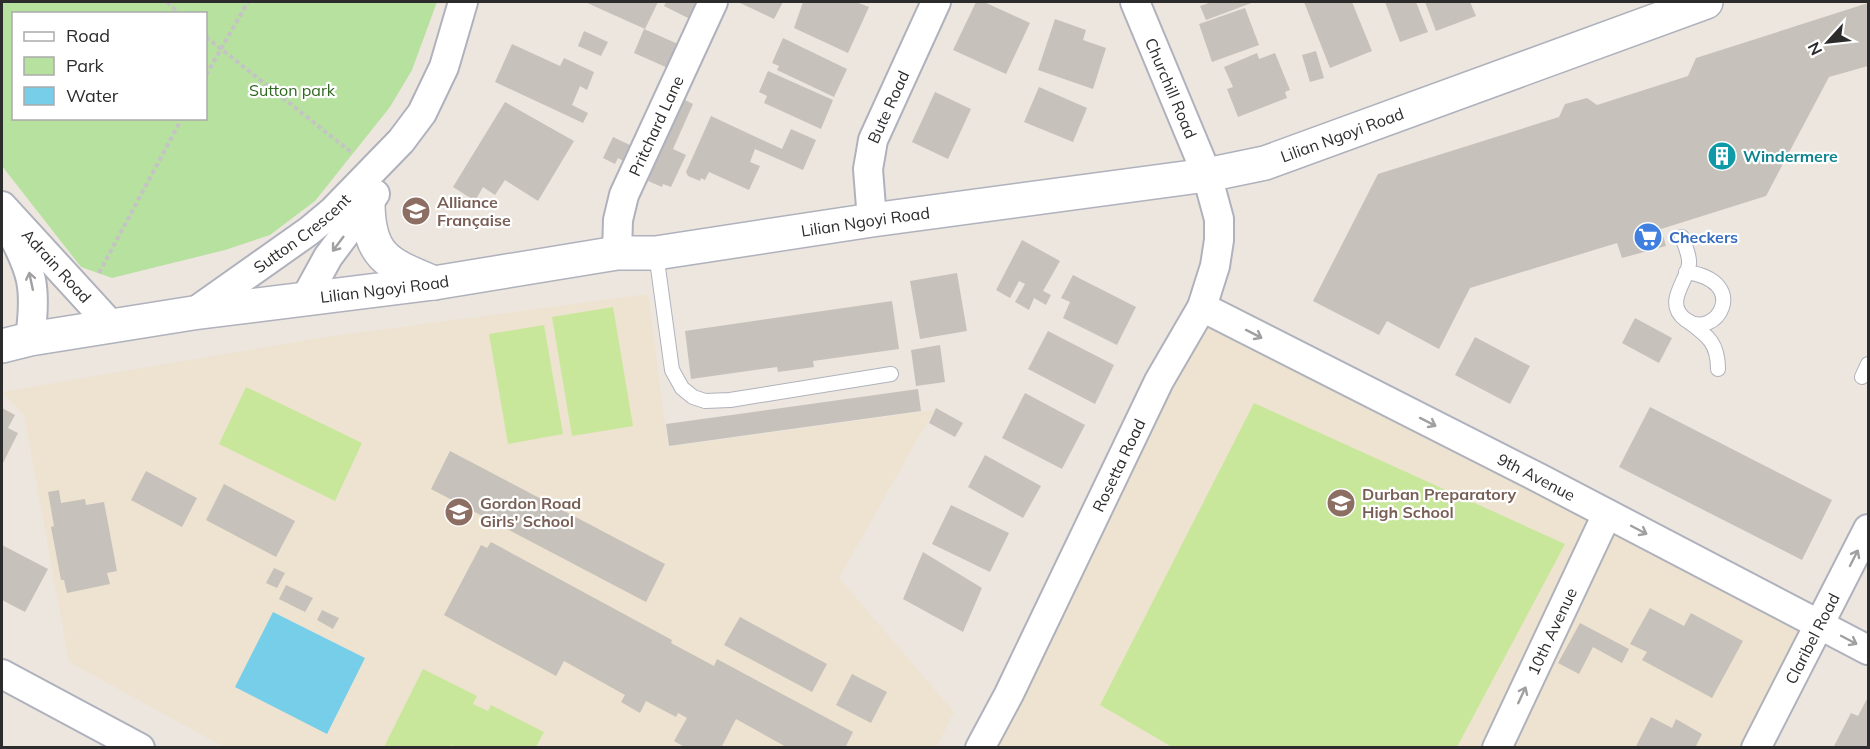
<svg xmlns="http://www.w3.org/2000/svg" width="1870" height="749" font-family="Mulish,sans-serif">
  <rect width="100%" height="100%" fill="#ede6df"/>
  <g fill="#ede3d0">
    <path d="M648,294L668,447L934,410L839,578L954,712L936,748L224,747L69,662L24,415L2,392L318,338Z"/>
    <path d="M1202,307L1820,625L1756,747L980,748Z"/>
  </g>
  <path fill="#b7e19e" fill-rule="evenodd" d="M2,2H437L412,70L390,107L315,201L270,235L225,250L112,278L81,267L2,166ZM14,14H206V118H14Z"/>
  <g fill="#c9e79b">
    <path d="M613,307L633,426L572,436L552,317Z"/>
    <path d="M544,325L563,434L508,444L489,334Z"/>
    <path d="M246,387L362,443L335,501L219,444Z"/>
    <path d="M1254,403L1565,544L1457,747H1172L1100,705Z"/>
    <path d="M423,669L477,696L473,704L488,711L491,705L544,732L536,747L458,748L452,745L451,748L384,747Z"/>
  </g>
  <path fill="#77cee9" d="M273,612L365,658L327,734L235,687Z"/>
  <g fill="#c6c1ba">
    <path d="M585,2H658L645,29Z"/>
    <path d="M666,2H698L690,19L664,6Z"/>
    <path d="M738,2H783L774,19Z"/>
    <path d="M803,2H856L869,7L848,53L794,28Z"/>
    <path d="M976,2H984L1030,23L1006,74L953,50Z"/>
    <path d="M1212,2H1254L1206,20L1200,6Z"/>
    <path d="M1304,2H1352L1372,51L1330,68Z"/>
    <path d="M1385,2H1416L1428,32L1400,42Z"/>
    <path d="M1425,2H1470L1476,16L1436,31Z"/>
    <path d="M1868,3V66L1829,77L1766,196L1661,229L1666,246L1622,258L1617,243L1470,288L1439,349L1387,321L1379,335L1313,301L1378,174L1559,117L1565,104L1587,98L1597,105L1688,76L1696,58Z"/>
    <path d="M1245,8L1259,45L1212,62L1199,24Z"/>
    <path d="M1055,19L1086,30L1083,40L1106,48L1093,89L1038,70Z"/>
    <path d="M644,29L678,44L668,68L634,53Z"/>
    <path d="M584,31L608,42L601,56L578,46Z"/>
    <path d="M783,38L847,69L834,97L777,70L779,66L772,63Z"/>
    <path d="M512,44L560,66L564,58L594,72L587,90L580,86L572,105L588,113L583,123L495,82Z"/>
    <path d="M1316,51L1324,78L1310,82L1302,55Z"/>
    <path d="M1257,53L1259,59L1275,53L1290,90L1285,92L1287,98L1238,117L1227,89L1233,87L1224,67Z"/>
    <path d="M768,71L833,100L821,129L764,103L767,96L759,92Z"/>
    <path d="M1039,87L1087,108L1073,142L1024,122Z"/>
    <path d="M935,92L971,109L948,159L912,142Z"/>
    <path d="M677,96L693,104L673,149L686,155L671,187L663,184L662,187L648,181L650,177L643,174Z"/>
    <path d="M505,102L574,141L538,201L505,180L495,195L483,187L475,201L453,187Z"/>
    <path d="M711,116L782,149L791,129L816,140L803,170L755,149L750,162L760,166L749,190L709,172L705,180L701,178L700,181L688,176L686,172Z"/>
    <path d="M613,137L632,146L625,162L618,158L615,164L603,158Z"/>
    <path d="M1022,240L1060,261L1043,291L1051,295L1046,305L1034,298L1029,310L1015,302L1025,284L1019,281L1010,298L996,290Z"/>
    <path d="M957,273L967,331L920,339L910,281Z"/>
    <path d="M1073,275L1136,307L1117,345L1063,318L1070,302L1061,298Z"/>
    <path d="M892,301L899,349L813,361L814,367L778,372L777,367L691,379L685,331Z"/>
    <path d="M1635,318L1672,338L1659,363L1622,343Z"/>
    <path d="M1048,331L1114,365L1095,404L1028,369Z"/>
    <path d="M1475,337L1530,366L1510,404L1455,375Z"/>
    <path d="M940,345L945,382L916,386L911,350Z"/>
    <path d="M918,389L921,411L669,446L666,424Z"/>
    <path d="M1025,393L1085,425L1062,469L1002,438Z"/>
    <path d="M1650,407L1832,500L1802,560L1619,467Z"/>
    <path d="M2,408L15,415L8,428L18,433L2,465Z"/>
    <path d="M936,408L963,423L955,437L929,423Z"/>
    <path d="M450,451L665,564L646,602L431,489Z"/>
    <path d="M985,455L1041,486L1023,518L968,487Z"/>
    <path d="M146,471L197,498L182,527L131,500Z"/>
    <path d="M224,484L295,521L276,557L206,520Z"/>
    <path d="M59,490L61,503L85,499L86,505L104,502L117,571L107,573L110,584L67,593L64,580H61L51,527L54,526L48,492Z"/>
    <path d="M951,505L1009,533L990,572L932,544Z"/>
    <path d="M491,542L672,640L671,643L714,666L717,659L853,732L845,748H788L736,719L721,748H686L674,741L687,718L678,713L676,717L646,701L640,713L621,702L625,695L564,661L556,676L444,615L481,545L487,548Z"/>
    <path d="M2,545L48,569L25,612L2,600Z"/>
    <path d="M923,552L982,588L963,632L903,599Z"/>
    <path d="M274,568L285,573L277,588L266,583Z"/>
    <path d="M286,585L313,598L305,612L279,599Z"/>
    <path d="M1650,608L1684,626L1691,613L1743,641L1712,698L1642,660L1647,652L1630,644Z"/>
    <path d="M322,610L339,618L333,629L317,620Z"/>
    <path d="M740,617L827,664L812,692L724,645Z"/>
    <path d="M1580,623L1629,649L1622,663L1593,647L1579,674L1558,663Z"/>
    <path d="M852,674L887,692L871,723L836,705Z"/>
    <path d="M1868,697V748H1833L1851,713L1858,716Z"/>
    <path d="M1651,717L1672,728L1676,719L1702,734L1695,748H1635Z"/>
  </g>
  <g fill="none" stroke-linecap="round" stroke-linejoin="round">
    <g stroke="#afb2bc" stroke-width="16">
      <g id="lane">
        <path d="M1682,237C1685,245 1690,256 1689,264C1687,282 1663,303 1686,320C1716,341 1752,281 1686,272"/>
        <path d="M656,253L672,370L682,388L693,397L705,401L730,400L891,374"/>
        <path d="M1688,321C1708,336 1718,343 1718,369"/>
        <path d="M1862,377L1868,364"/>
      </g>
    </g>
    <g stroke="#afb2bc" stroke-width="32">
      <g id="street">
        <path id="s1" d="M2,206L111,325"/>
        <path id="s2" d="M872,220L868,169L873,140L936,2"/>
        <path d="M8,226C33,272 37,287 30,339"/>
        <path id="s3" d="M617,253L618,220L624,195L713,2"/>
        <path d="M305,299L328,257L375,194"/>
        <path id="s4" d="M1202,307L1539,478L1868,650"/>
        <path id="s5" d="M193,313L309,231L333,211L401,141L422,113L444,67L463,2"/>
        <path d="M2,674L140,748"/>
        <path id="s6" d="M980,748L1009,694L1159,381L1202,307L1215,266L1219,240V219L1207,175L1135,2"/>
        <path id="s7" d="M1497,748L1607,514"/>
        <path id="s8" d="M1756,748L1868,529"/>
      </g>
    </g>
    <g stroke="#afb2bc" stroke-width="36">
      <g id="secondary">
        <path d="M368,205C369,258 389,264 434,283"/>
        <path id="s9" d="M2,346L30,339L193,313L434,283L617,253H656L872,220L1207,175L1265,163L1706,2"/>
      </g>
    </g>
    <g stroke="#c4c4c4" stroke-width="4" stroke-dasharray="4.5 3" stroke-linecap="butt">
      <path d="M167,2L180,14"/>
      <path d="M206,37L351,152"/>
      <path d="M206,75L248,2"/>
      <path d="M99,273L182,118"/>
    </g>
    <use href="#lane" stroke="#fff" stroke-width="14"/>
    <use href="#street" stroke="#fff" stroke-width="28"/>
    <use href="#secondary" stroke="#fff" stroke-width="33"/>
  </g>
  <defs><path id="oneway-shaft" d="M-6 0H5M1.5-3L5.5 0L1.5 3" fill="none" stroke-width="1.6" stroke-linecap="round" stroke-linejoin="round" transform="scale(1.5)"/></defs>
  <g stroke="#a0a0a0">
    <use href="#oneway-shaft" transform="translate(338 244) rotate(127)"/>
    <use href="#oneway-shaft" transform="translate(31 281) rotate(-102)"/>
    <use href="#oneway-shaft" transform="translate(1254 334) rotate(27)"/>
    <use href="#oneway-shaft" transform="translate(1428 422) rotate(27)"/>
    <use href="#oneway-shaft" transform="translate(1639 530) rotate(28)"/>
    <use href="#oneway-shaft" transform="translate(1854 558) rotate(-63)"/>
    <use href="#oneway-shaft" transform="translate(1849 640) rotate(28)"/>
    <use href="#oneway-shaft" transform="translate(1522 695) rotate(-65)"/>
  </g>
  <defs>
    <g id="building-disc" transform="scale(1.5)"><circle r="9.5" fill="#0f9aa8" stroke="#fff"/><path d="M-4-6H4V6H1V3H-1V6H-4ZM-2.5-4.3h1.7v1.8h-1.7ZM.8-4.3h1.7v1.8H.8ZM-2.5-1h1.7V.8h-1.7ZM.8-1h1.7V.8H.8Z" fill="#fff"/></g>
    <g id="school-disc" transform="scale(1.5)"><circle r="9.5" fill="#8d6e63" stroke="#fff"/><path d="M0-5L7-2L0 1L-7-2ZM-4 1L0 2.5L4 1V4Q0 6-4 4Z" fill="#fff"/></g>
    <g id="supermarket-disc" transform="scale(1.5)"><circle r="9.5" fill="#3f7fe0" stroke="#fff"/><path d="M-6-5.5h2.5l.6 2H6L4.5 2H-2.5L-4.4-4H-6ZM-1.5 3.2a1.3 1.3 0 1 0 .1 0ZM3 3.2a1.3 1.3 0 1 0 .1 0Z" fill="#fff"/></g>
  </defs>
  <g fill-rule="evenodd">
    <use href="#building-disc" x="1722" y="156"/>
    <use href="#school-disc" x="416" y="211"/>
    <use href="#supermarket-disc" x="1648" y="237"/>
    <use href="#school-disc" x="1341" y="503"/>
    <use href="#school-disc" x="459" y="512"/>
  </g>
  <g text-anchor="middle" dominant-baseline="central" stroke-width="4.5" stroke-linejoin="round" paint-order="stroke">
    <g font-size="16" fill="#2c2c2c" stroke="#fff">
      <text transform="translate(1171 88) rotate(67)">Churchill Road</text>
      <text stroke="none"><textPath href="#s2" startOffset="117">Bute Road</textPath></text>
      <text stroke="none"><textPath href="#s3" startOffset="135">Pritchard Lane</textPath></text>
      <text stroke="none"><textPath href="#s9" startOffset="1359">Lilian Ngoyi Road</textPath></text>
      <text stroke="none"><textPath href="#s9" startOffset="873">Lilian Ngoyi Road</textPath></text>
      <text stroke="none"><textPath href="#s5" startOffset="135">Sutton Crescent</textPath></text>
      <text stroke="none"><textPath href="#s1" startOffset="81">Adrain Road</textPath></text>
      <text stroke="none"><textPath href="#s9" startOffset="387">Lilian Ngoyi Road</textPath></text>
      <text stroke="none"><textPath href="#s6" startOffset="315">Rosetta Road</textPath></text>
      <text stroke="none"><textPath href="#s4" startOffset="375">9th Avenue</textPath></text>
      <text stroke="none"><textPath href="#s7" startOffset="129">10th Avenue</textPath></text>
      <text stroke="none"><textPath href="#s8" startOffset="123">Claribel Road</textPath></text>
    </g>
    <g font-size="16" fill="#2f671e" stroke="#fff">
      <text x="292" y="90">Sutton park</text>
    </g>
    <g font-size="16" font-weight="bold" fill="#0d838f" stroke="#fff" text-anchor="start">
      <text x="1743" y="156">Windermere</text>
    </g>
    <g font-size="16" font-weight="bold" fill="#785e54" stroke="#fff" text-anchor="start">
      <text x="437" y="202">Alliance<tspan x="437" dy="18">Française</tspan></text>
      <text x="1362" y="494">Durban Preparatory<tspan x="1362" dy="18">High School</tspan></text>
      <text x="480" y="503">Gordon Road<tspan x="480" dy="18">Girls' School</tspan></text>
    </g>
    <g font-size="16" font-weight="bold" fill="#366cbe" stroke="#fff" text-anchor="start">
      <text x="1669" y="237">Checkers</text>
    </g>
  </g>
  <rect width="1870" height="749" fill="none" stroke="#2c2c2c" stroke-width="6"/>
  <rect x="12" y="12" width="195" height="108" fill="#ffffff" stroke="#ababab" stroke-width="1.5"/>
  <rect x="24" y="32" width="30" height="9" fill="#ffffff" stroke="#ababab" stroke-width="1.5"/>
  <text x="66" y="42" font-size="18" fill="#2c2c2c">Road</text>
  <rect x="24" y="57" width="30" height="18" fill="#b7e19e" stroke="#ababab" stroke-width="1.5"/>
  <text x="66" y="72" font-size="18" fill="#2c2c2c">Park</text>
  <rect x="24" y="87" width="30" height="18" fill="#77cee9" stroke="#ababab" stroke-width="1.5"/>
  <text x="66" y="102" font-size="18" fill="#2c2c2c">Water</text>
  <g transform="translate(1828 42) rotate(243)" stroke="#ffffff" stroke-width="4.5" paint-order="stroke">
  <path d="M0-4.5L10 22L0 15L-10 22Z" fill="#2c2c2c"/>
  <text y="-9" font-size="16" font-weight="bold" text-anchor="middle" fill="#2c2c2c">N</text>
  </g>
</svg>
